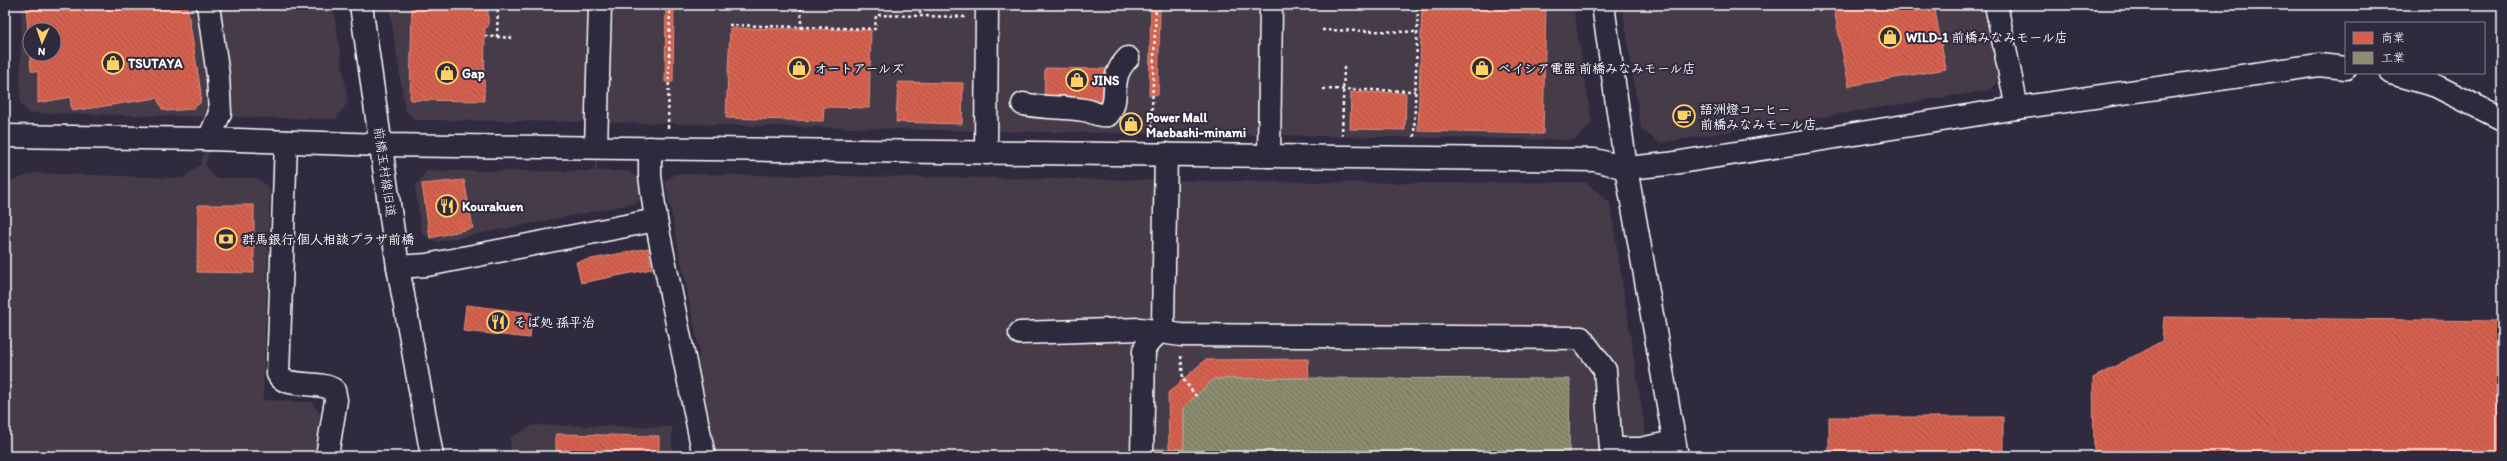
<svg xmlns="http://www.w3.org/2000/svg" width="2507" height="461" font-family="Itim,'Klee One',sans-serif">
  <defs>
    <pattern id="shops-back-hatch" width="6" height="6" patternUnits="userSpaceOnUse"><rect width="6" height="6" fill="#d6604d"/><path d="M-1 5l2 2M0 0l6 6M5-1l2 2" fill="none" stroke="#a6594d"/></pattern>
    <pattern id="industry-back-hatch" width="6" height="6" patternUnits="userSpaceOnUse"><rect width="6" height="6" fill="#8c8c6e"/><path d="M-1 5l2 2M0 0l6 6M5-1l2 2" fill="none" stroke="#727260"/></pattern>
  </defs>
  <rect width="100%" height="100%" fill="#2f2a3d"/>
  <filter id="ink" filterUnits="userSpaceOnUse"><feTurbulence type="fractalNoise" baseFrequency=".025" numOctaves="2"/><feDisplacementMap in="SourceGraphic" scale="8" xChannelSelector="R" yChannelSelector="G"/><feConvolveMatrix kernelMatrix="1 2 1 2 8 2 1 2 1" color-interpolation-filters="sRGB"/></filter>
  <g filter="url(#ink)">
    <g fill="#443a49" fill-rule="evenodd">
      <path d="M21,5H333L348,102L336,119L220,117L205,165L215,178H258L270,189L263,400L312,402L320,414L315,456H9L5,402V243L11,181L34,173L183,178L200,165L216,117L28,113L20,103ZM30,30H54V54H30Z"/>
      <path d="M389,5H1573L1592,123L1575,140L974,131L599,122L597,171H628L640,179L643,195L637,203L437,242L422,234L415,187L426,171H595V122L415,120L405,110Z"/>
      <path d="M1622,5H1985L2000,80L1990,90L1659,143L1641,129Z"/>
      <path d="M675,174L1408,183L1586,182L1610,203L1649,456H709L698,404L699,350L665,182Z"/>
      <path d="M533,425L672,427V456H511L510,438Z"/>
    </g>
    <g fill="url(#shops-back-hatch)" stroke="#e29082" fill-rule="evenodd">
      <path d="M26,5H187L201,93L200,103L192,109L167,111L162,109L157,98L72,111L70,97L38,103V72L31,71ZM30,30H54V54H30Z"/>
      <path d="M412,5H488V27H485L484,101L410,100Z"/>
      <path d="M666,5H674L673,82H665Z"/>
      <path d="M1422,5H1546L1543,134L1418,131Z"/>
      <path d="M1833,5H1934L1946,69L1849,86Z"/>
      <path d="M1151,8H1160L1158,95H1149Z"/>
      <path d="M730,28L871,30L869,108L824,107L823,121L726,118Z"/>
      <path d="M1045,68L1110,69L1109,104L1044,103Z"/>
      <path d="M898,82L963,83L962,124L896,122Z"/>
      <path d="M1351,92L1406,93L1405,130L1350,129Z"/>
      <path d="M464,180L473,228L430,238L422,184Z"/>
      <path d="M198,205H254V273L197,272Z"/>
      <path d="M648,248L652,269L581,283L576,262Z"/>
      <path d="M466,305L532,313L530,338L463,331Z"/>
      <path d="M2164,317L2502,321V456H2094L2093,378L2162,341Z"/>
      <path d="M1308,359L1309,378L1214,379L1184,407V449H1169L1168,393L1205,360Z"/>
      <rect x="1829" y="417" width="174" height="39"/>
      <path d="M556,434L659,436V456H556Z"/>
    </g>
    <path fill="url(#industry-back-hatch)" stroke="#aeae9a" d="M1315,378L1570,379L1569,456H1153V449H1184V407L1214,379Z"/>
    <g fill="none" stroke-linecap="round" stroke-linejoin="round">
      <g stroke="#fff" stroke-width="25">
        <g id="minor">
          <path d="M208,5L218,76L220,113L209,139"/>
          <path d="M361,5L398,267L432,456"/>
          <path d="M1603,5L1626,168L1677,456"/>
          <path d="M1996,5L2017,108"/>
          <path d="M2391,73L2436,86L2502,119"/>
          <path d="M1023,104C1044,108 1063,107 1084,110C1092,111 1099,117 1108,115C1122,97 1106,80 1128,58"/>
          <path d="M5,136L209,139L382,145L1595,160L1626,168L1668,164L2017,108L2319,65L2346,68"/>
          <path d="M286,142L278,374C284,389 321,380 334,390L336,400L327,456"/>
          <path d="M596,147L600,5"/>
          <path d="M650,148V176L656,220L704,456"/>
          <path d="M986,153L987,5"/>
          <path d="M1269,156L1271,5"/>
          <path d="M398,267L427,265L656,220"/>
          <path d="M1020,333L1140,329L1181,335L1581,338L1605,370L1611,449H1640L1674,442"/>
          <path d="M1142,456L1144,351C1147,339 1160,336 1163,323L1166,154"/>
        </g>
      </g>
      <g stroke="#fff" stroke-width="2.5" stroke-dasharray="3 3" stroke-linecap="butt">
        <path d="M920,5V15"/>
        <path d="M729,25L875,29L876,15L966,17"/>
        <path d="M801,29V5"/>
        <path d="M1322,30L1417,32"/>
        <path d="M485,36L512,38"/>
        <path d="M497,37L498,5"/>
        <path d="M1323,89L1415,91"/>
        <path d="M668,128L670,5"/>
        <path d="M1151,134L1156,5"/>
        <path d="M1342,136L1344,67"/>
        <path d="M1414,137L1418,5"/>
        <path d="M1181,356L1183,379L1196,396"/>
      </g>
      <use href="#minor" stroke="#2f2a3d" stroke-width="22"/>
    </g>
  </g>
  <defs>
    <g id="shop-ring" transform="scale(1.15)"><circle r="9.5" fill="#2f2a3d" stroke="#ffd166" stroke-width="1.5"/><path d="M-5-2.5h2.3a2.7 3.5 0 0 1 5.4 0H5L5.5 6h-11ZM-1.5-2.5h3a1.5 2.3 0 0 0-3 0Z" fill="#ffd166"/></g>
    <g id="cafe-ring" transform="scale(1.15)"><circle r="9.5" fill="#2f2a3d" stroke="#ffd166" stroke-width="1.5"/><path d="M-5.5-4.5H6V0H3Q3 3.5 0 3.5H-2.5Q-5.5 3.5-5.5 0ZM3-3.2v2h1.7v-2ZM-6 4.5H4V6H-6Z" fill="#ffd166"/></g>
    <g id="restaurant-ring" transform="scale(1.15)"><circle r="9.5" fill="#2f2a3d" stroke="#ffd166" stroke-width="1.5"/><path d="M-5-6h1v4h1v-4h1v4h1v-4h1v5L-1.5 .5V6h-2V.5L-5-1ZM5-6V6H3V1.5H1.5Q1.5-4 5-6Z" fill="#ffd166"/></g>
    <g id="bank-ring" transform="scale(1.15)"><circle r="9.5" fill="#2f2a3d" stroke="#ffd166" stroke-width="1.5"/><path d="M-6-4H6V4H-6ZM0-2.3a2.3 2.3 0 1 0 0 4.6a2.3 2.3 0 1 0 0-4.6Z" fill="#ffd166"/></g>
  </defs>
  <g fill-rule="evenodd">
    <use href="#shop-ring" x="1890" y="37"/>
    <use href="#shop-ring" x="113" y="63"/>
    <use href="#shop-ring" x="799" y="68"/>
    <use href="#shop-ring" x="1482" y="68"/>
    <use href="#shop-ring" x="447" y="73"/>
    <use href="#shop-ring" x="1077" y="80"/>
    <use href="#cafe-ring" x="1684" y="116"/>
    <use href="#shop-ring" x="1131" y="124"/>
    <use href="#restaurant-ring" x="447" y="206"/>
    <use href="#bank-ring" x="226" y="239"/>
    <use href="#restaurant-ring" x="498" y="322"/>
  </g>
  <g text-anchor="middle" dominant-baseline="central" stroke-width="4" stroke-linejoin="round" paint-order="stroke">
    <g font-size="13" font-weight="bold" fill="#fff" stroke="#2f2a3d" text-anchor="start">
      <text x="1906" y="37">WILD-1 前橋みなみモール店</text>
      <text x="128" y="63">TSUTAYA</text>
      <text x="814" y="68">オートアールズ</text>
      <text x="1498" y="68">ベイシア電器 前橋みなみモール店</text>
      <text x="462" y="73">Gap</text>
      <text x="1092" y="80">JINS</text>
      <text x="1700" y="109">語洲燈コーヒー<tspan x="1700" dy="15">前橋みなみモール店</tspan></text>
      <text x="1146" y="117">Power Mall<tspan x="1146" dy="15">Maebashi-minami</tspan></text>
      <text x="462" y="206">Kourakuen</text>
      <text x="242" y="239">群馬銀行 個人相談プラザ前橋</text>
      <text x="514" y="322">そば処 孫平治</text>
    </g>
    <g font-size="13" fill="#fff" stroke="#2f2a3d">
      <text transform="translate(385 172) rotate(82)">前橋玉村線旧道</text>
    </g>
  </g>
  <rect width="2507" height="461" fill="none" stroke="#2f2a3d" stroke-width="20"/>
  <rect x="10" y="10" width="2487" height="441" fill="none" stroke="#fff" stroke-width="1.5" filter="url(#ink)"/>
  <rect x="2345" y="22" width="140" height="52" fill="#2f2a3d" stroke="#827f8b"/>
  <rect x="2353" y="32" width="20" height="12" fill="#d6604d" stroke="#827f8b"/>
  <text x="2381" y="42" font-size="12" fill="#ffffff">商業</text>
  <rect x="2353" y="52" width="20" height="12" fill="#8c8c6e" stroke="#827f8b"/>
  <text x="2381" y="62" font-size="12" fill="#ffffff">工業</text>
  <g transform="translate(42 42) rotate(183)"><circle r="19" fill="#2f2a3d" stroke="#827f8b"/>
  <path d="M0-3L7 15L0 10L-7 15Z" fill="#ffd166"/>
  <text y="-6" font-size="11" font-weight="bold" text-anchor="middle" fill="#ffffff">N</text>
  </g>
</svg>
